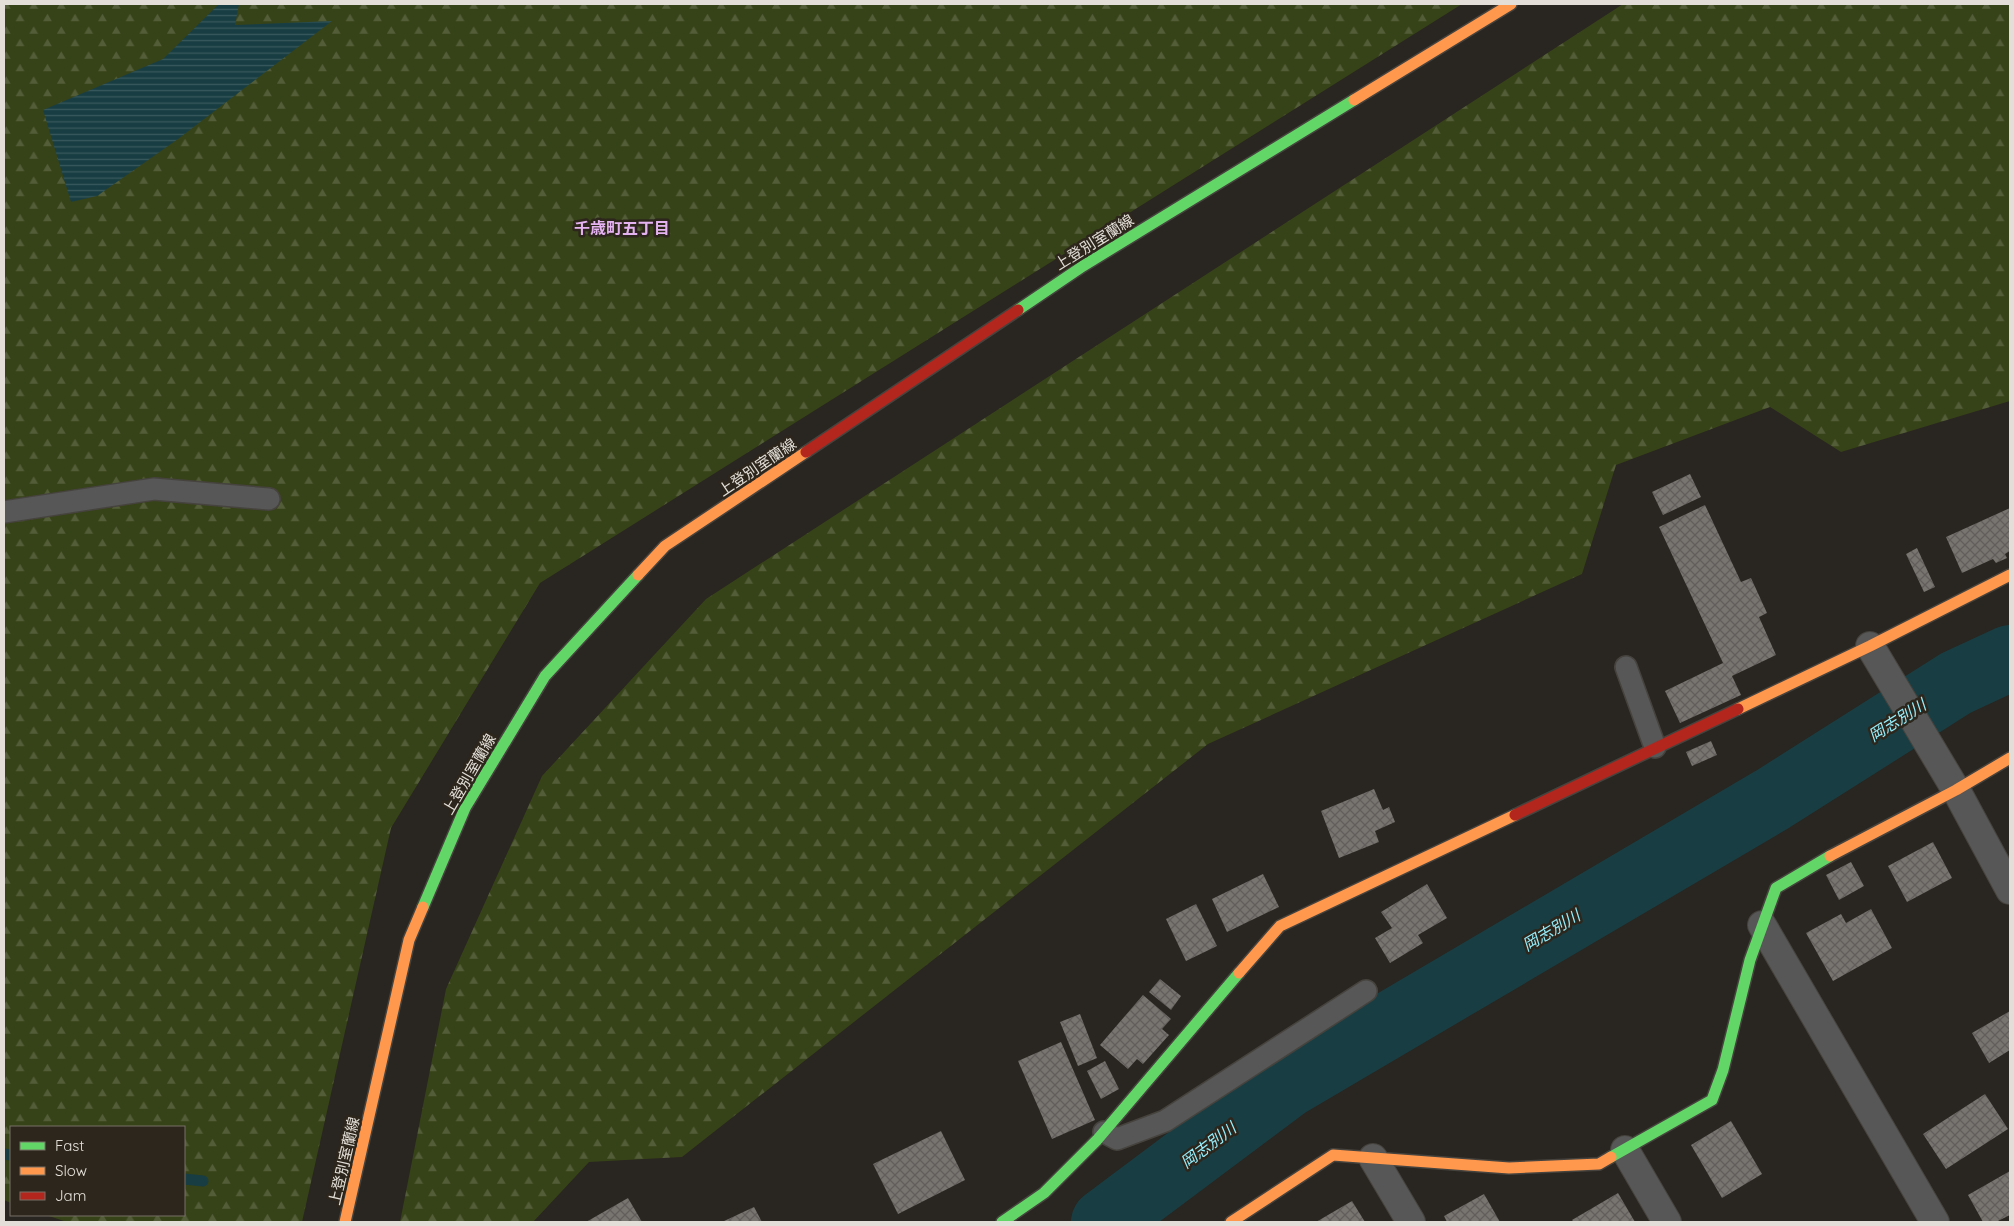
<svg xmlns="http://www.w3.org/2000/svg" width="2014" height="1226" font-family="Quicksand,'Noto Sans JP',sans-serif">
  <defs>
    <pattern id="forest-firs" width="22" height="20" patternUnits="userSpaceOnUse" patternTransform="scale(1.25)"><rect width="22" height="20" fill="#364217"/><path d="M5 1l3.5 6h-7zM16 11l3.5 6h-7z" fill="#535d38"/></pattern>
    <pattern id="water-rules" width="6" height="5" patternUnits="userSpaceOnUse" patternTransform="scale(1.25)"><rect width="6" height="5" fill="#183e43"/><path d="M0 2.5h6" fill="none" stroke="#39595d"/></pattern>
    <pattern id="building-cross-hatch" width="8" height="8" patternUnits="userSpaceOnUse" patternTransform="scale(1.25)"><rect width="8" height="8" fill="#787470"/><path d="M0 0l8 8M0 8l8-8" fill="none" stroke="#615e5b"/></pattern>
  </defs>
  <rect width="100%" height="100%" fill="#292520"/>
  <g fill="url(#forest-firs)">
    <path d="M4,4H1462L540,583L391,828L302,1222H67L46,1215H184V1127H11V1203L4,1200Z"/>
    <path d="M1623,4H2010V401L1841,452L1770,407L1616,465L1582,574L1208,744L682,1157L589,1162L533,1222H400L446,989L542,776L706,599Z"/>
  </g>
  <path fill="url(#water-rules)" d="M219,4H239L235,25L332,21L178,139L97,196L71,202L43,110L163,59Z"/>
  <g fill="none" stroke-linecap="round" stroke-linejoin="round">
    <g stroke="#183e43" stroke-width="11">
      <path d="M4,1154L11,1155"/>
      <path d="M184,1179L203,1181"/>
    </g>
    <path stroke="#183e43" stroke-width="66" d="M1104,1222L1287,1085L1773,799L1956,683L2010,658"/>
  </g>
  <g fill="url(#building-cross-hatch)">
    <path d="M1690,474L1701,497L1663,515L1652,492Z"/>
    <path d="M1705,505L1741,582L1751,578L1767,613L1759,617L1776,655L1732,676L1741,695L1680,723L1665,691L1723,663L1659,527Z"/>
    <path d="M2010,508V551L2005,554L2007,558L1996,563L1993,559L1962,573L1946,537Z"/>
    <path d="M1917,548L1935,587L1924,592L1906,554Z"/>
    <path d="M1711,741L1717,755L1692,766L1686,752Z"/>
    <path d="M1374,789L1383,810L1389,807L1395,822L1375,831L1379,842L1339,858L1321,811Z"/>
    <path d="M1933,842L1952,878L1907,902L1888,866Z"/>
    <path d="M1851,862L1864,886L1839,900L1826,875Z"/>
    <path d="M1263,874L1279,907L1227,932L1212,899Z"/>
    <path d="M1427,884L1447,918L1418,935L1423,943L1390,963L1375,938L1392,928L1381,912Z"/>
    <path d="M1196,904L1217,946L1186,961L1166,919Z"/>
    <path d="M1871,909L1892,948L1833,981L1806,933L1841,914L1846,923Z"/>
    <path d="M1160,979L1181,996L1171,1010L1149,992Z"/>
    <path d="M1143,995L1171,1019L1162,1029L1169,1035L1143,1064L1137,1059L1128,1069L1100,1045Z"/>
    <path d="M2010,1011V1050L1989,1063L1972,1033Z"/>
    <path d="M1080,1014L1097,1058L1078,1066L1060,1022Z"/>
    <path d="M1061,1042L1095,1120L1052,1139L1018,1061Z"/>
    <path d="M1105,1061L1119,1089L1101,1099L1087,1071Z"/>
    <path d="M1985,1094L2008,1129L1946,1169L1923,1134Z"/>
    <path d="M1731,1121L1762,1174L1722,1198L1691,1145Z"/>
    <path d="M941,1131L965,1180L898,1214L873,1164Z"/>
    <path d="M2010,1171V1215L1996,1222H1983L1968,1195Z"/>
    <path d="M1618,1193L1635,1222H1574L1572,1220Z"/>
    <path d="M1484,1194L1500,1222H1447L1444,1216Z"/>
    <path d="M628,1198L642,1222H586Z"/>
    <path d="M1352,1201L1365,1222H1316Z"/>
    <path d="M754,1207L762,1222H722Z"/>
  </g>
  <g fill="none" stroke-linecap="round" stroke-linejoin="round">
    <g stroke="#46433e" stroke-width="24">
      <g id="lane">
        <path d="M4,512L154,489L269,499"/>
        <path d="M1626,667L1655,747"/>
        <path d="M1104,1132L1117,1139L1165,1121L1366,991"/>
      </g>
    </g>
    <g stroke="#46433e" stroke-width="30">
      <g id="street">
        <path d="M1870,646L1956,790L2010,890"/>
        <path d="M1762,925L1935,1222"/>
        <path d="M1625,1150L1667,1222"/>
        <path d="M1373,1158L1411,1222"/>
      </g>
    </g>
    <g stroke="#46433e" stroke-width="14">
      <g id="fast">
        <path d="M1018,310L1083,266L1354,100"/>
        <path d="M423,907L465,808L545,676L638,575"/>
        <path d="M1611,1157L1712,1100L1723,1070L1750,960L1776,888L1830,856"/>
        <path d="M1002,1222L1044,1193L1097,1140L1239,973"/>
      </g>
    </g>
    <g stroke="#46433e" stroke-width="14">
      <g id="slow">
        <path d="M1354,100L1511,4"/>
        <path d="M638,575L665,546L806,452"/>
        <path d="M1738,709L1870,646L2010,575"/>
        <path d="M1830,856L1956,790L2010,758"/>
        <path d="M1239,973L1280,926L1515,815"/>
        <path d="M345,1222L409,940L423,907"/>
        <path d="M1231,1222L1333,1155L1509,1168L1599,1164L1611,1157"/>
      </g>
    </g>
    <g stroke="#46433e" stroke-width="14">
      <g id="jam">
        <path d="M806,452L1018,310"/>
        <path d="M1515,815L1738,709"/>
      </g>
    </g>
    <use href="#lane" stroke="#565756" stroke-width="21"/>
    <use href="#street" stroke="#565756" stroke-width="28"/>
    <use href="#fast" stroke="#63d668" stroke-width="11"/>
    <use href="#slow" stroke="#ff974d" stroke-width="11"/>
    <use href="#jam" stroke="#b3261e" stroke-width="11"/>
  </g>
  <g text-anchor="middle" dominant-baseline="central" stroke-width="5" stroke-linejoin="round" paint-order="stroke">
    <g font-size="15" fill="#e3dfd8" stroke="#2d261c">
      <text transform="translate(1094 242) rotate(-32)">上登別室蘭線</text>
      <text transform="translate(757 467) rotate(-34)">上登別室蘭線</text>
      <text transform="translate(469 774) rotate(-60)">上登別室蘭線</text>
      <text transform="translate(344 1161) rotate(-77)">上登別室蘭線</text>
    </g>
    <g font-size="16" font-weight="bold" fill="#e4b2f0" stroke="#2d261c">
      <text x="622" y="228">千歳町五丁目</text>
    </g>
    <g font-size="16" font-style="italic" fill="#96effc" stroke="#2d261c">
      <text transform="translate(1897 720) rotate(-32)">岡志別川</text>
      <text transform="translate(1551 930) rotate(-31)">岡志別川</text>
      <text transform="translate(1208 1145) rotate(-37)">岡志別川</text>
    </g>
  </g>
  <rect width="2014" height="1226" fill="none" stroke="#e3dfd8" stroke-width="10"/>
  <rect x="10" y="1126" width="175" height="90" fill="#2d261c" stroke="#767067"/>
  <rect x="20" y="1142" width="25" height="8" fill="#63d668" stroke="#767067"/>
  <text x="55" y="1151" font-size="15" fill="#e3dfd8">Fast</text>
  <rect x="20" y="1167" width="25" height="8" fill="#ff974d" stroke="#767067"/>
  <text x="55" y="1176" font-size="15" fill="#e3dfd8">Slow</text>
  <rect x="20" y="1192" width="25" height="8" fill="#b3261e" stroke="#767067"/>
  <text x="55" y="1201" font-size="15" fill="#e3dfd8">Jam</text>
</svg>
